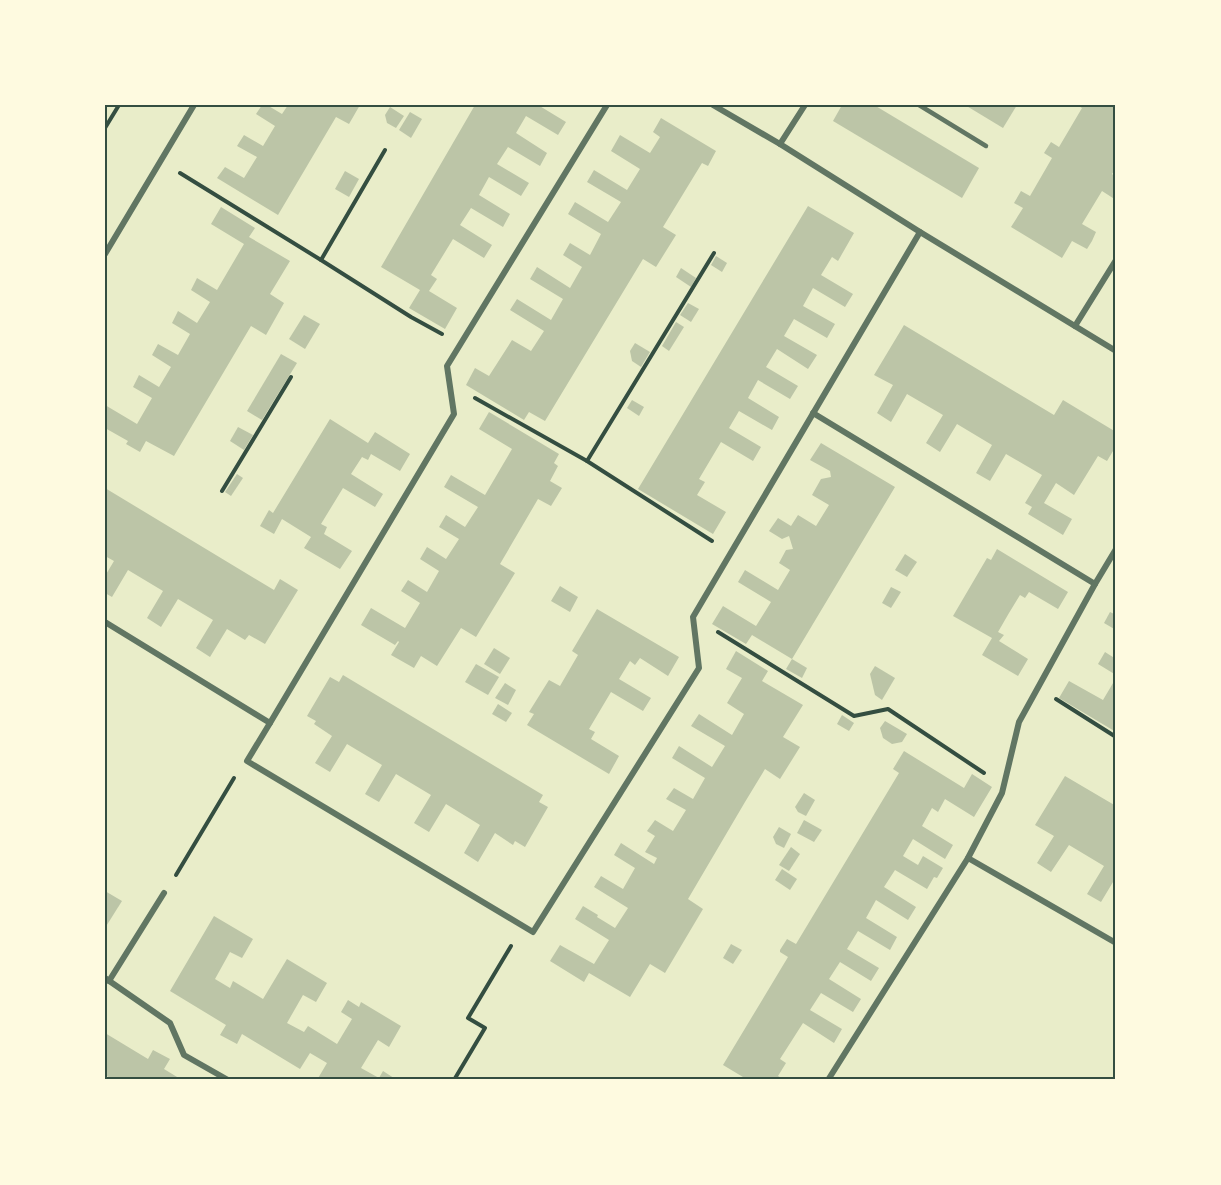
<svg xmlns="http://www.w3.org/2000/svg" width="1221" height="1185" font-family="Overpass,sans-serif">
  <rect width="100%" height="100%" fill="#e9edc9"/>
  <g fill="#bcc5a7">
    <path d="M262,105H267L282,114L288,105H360L349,124L336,117L278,215L217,178L225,167L244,178L257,157L237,146L244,135L263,146L275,126L256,114Z"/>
    <path d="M475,105H538L566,122L558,135L526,116L516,133L547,153L540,166L508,147L497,164L529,183L521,196L489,177L479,195L510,214L503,227L471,208L460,225L492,245L484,258L453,239L431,275L437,279L429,291L457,308L445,329L409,308L420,290L381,267Z"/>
    <path d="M842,105H874L979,168L962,198L833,121Z"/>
    <path d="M965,105H1017L1003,128Z"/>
    <path d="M1077,105H1116V168L1112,174L1116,177V200L1102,191L1082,224L1096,232L1092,241L1087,249L1072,241L1062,258L1011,227L1023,208L1014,203L1021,191L1030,196L1052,158L1044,153L1051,142L1059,147L1082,108Z"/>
    <path d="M390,107L404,116L396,128L387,123L385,115Z"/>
    <path d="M410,112L422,119L411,138L399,130Z"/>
    <path d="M661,118L716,151L708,166L702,163L663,227L676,235L656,267L643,259L545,421L529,412L524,420L466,385L475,368L489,376L512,340L531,351L544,331L510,310L517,299L551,320L563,299L530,279L537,267L570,288L582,267L563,255L570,243L590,255L601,234L568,214L575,202L608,222L621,202L587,182L594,170L627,190L640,169L611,151L620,135L650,153L660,137L653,132Z"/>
    <path d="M345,171L359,179L349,197L335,189Z"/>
    <path d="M808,206L854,233L838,261L832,257L821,275L853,294L845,307L813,288L803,306L835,324L827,338L794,319L784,336L817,355L808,369L777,349L766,367L798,386L790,399L758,380L748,398L779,417L772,430L739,411L729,428L761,447L753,461L721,442L699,479L705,482L697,495L726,512L713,534L638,489Z"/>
    <path d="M221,207L255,228L249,237L290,261L270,294L284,303L266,335L251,326L174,456L146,441L140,452L126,444L128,441L105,428V405L137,424L152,398L133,387L139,375L159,387L171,367L152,355L158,344L178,355L190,334L172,323L178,311L197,323L210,302L191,290L197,278L217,290L244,244L211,224Z"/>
    <path d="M716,256L727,263L722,272L711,265Z"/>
    <path d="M681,268L696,278L691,287L676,277Z"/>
    <path d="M688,303L699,309L691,322L680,315Z"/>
    <path d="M304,315L320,324L305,349L289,339Z"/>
    <path d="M676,322L684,327L669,351L662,346Z"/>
    <path d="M904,325L1054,415L1063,400L1116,432V446L1107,461L1098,456L1074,495L1056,483L1044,503L1072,519L1063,535L1028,514L1032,507L1025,503L1042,475L1006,454L990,481L976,473L992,445L957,424L940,452L926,443L943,415L907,394L891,422L877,413L893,385L874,375Z"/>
    <path d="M635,343L650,352L641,367L632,361L630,351Z"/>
    <path d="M281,354L297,363L262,420L247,411Z"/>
    <path d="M632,400L644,407L639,416L627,408Z"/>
    <path d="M489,412L559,454L554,463L558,466L550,481L562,488L551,506L538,499L500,564L515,573L476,637L461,628L437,666L421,656L414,668L391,655L399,642L398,641L395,645L361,625L371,608L405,628L420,603L401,591L408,580L427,592L439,571L420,559L427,547L446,559L459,539L439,527L446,515L465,527L478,507L444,487L451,475L485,495L512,449L479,429Z"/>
    <path d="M330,419L368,443L375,432L410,454L400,471L371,454L368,460L362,457L351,474L383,494L375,507L343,488L321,524L327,527L324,534L352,551L340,569L304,548L311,537L282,519L274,534L260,526L269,510L273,513Z"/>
    <path d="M238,427L253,435L244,450L230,441Z"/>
    <path d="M821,443L895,487L792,659L752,635L746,644L712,624L723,606L756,626L771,602L738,582L745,570L778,590L790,570L779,563L786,550L793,549L789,536L782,539L769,531L778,518L791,526L798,515L816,526L829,505L812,495L821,479L831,477L830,471L810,460Z"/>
    <path d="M237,474L243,478L231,496L225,492Z"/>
    <path d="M105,488L274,590L280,579L298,590L265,644L249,635L245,640L227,629L210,657L196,648L213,620L178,599L161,627L147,618L163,591L128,570L112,597L105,593V576L114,561L105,556Z"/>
    <path d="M997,549L1068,592L1058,609L1029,592L1025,598L1020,595L1009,613L998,632L1004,635L999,641L1028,659L1018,676L982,655L992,638L953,616L987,558L991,560Z"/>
    <path d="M905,554L917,562L907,577L895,570Z"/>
    <path d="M560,586L578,597L570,612L551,601Z"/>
    <path d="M891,587L901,592L891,608L882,603Z"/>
    <path d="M597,609L679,657L668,676L640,658L635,665L630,661L619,679L651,698L643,711L611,692L589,729L595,732L591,739L619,756L609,774L527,725L534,714L529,712L549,680L560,686L578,655L572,651Z"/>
    <path d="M1110,612L1116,615V630L1104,623Z"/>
    <path d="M494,648L510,658L500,674L484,664Z"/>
    <path d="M736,651L768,671L762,681L803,705L783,737L800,747L780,779L765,769L745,802L688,899L703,909L665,973L650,964L630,997L589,973L584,982L550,961L560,945L594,964L609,940L575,919L583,906L598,915L597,917L615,928L628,908L594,887L601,876L623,889L635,868L614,855L621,843L654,864L657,858L645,852L655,836L647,831L655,820L673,831L686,810L666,799L674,788L693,799L705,778L672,758L679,746L712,767L725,746L691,726L699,714L732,735L744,714L727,703L742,678L726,669Z"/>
    <path d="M1105,652L1116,659V675L1098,664Z"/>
    <path d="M792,659L807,668L802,678L786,669Z"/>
    <path d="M476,664L499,677L488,695L465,682Z"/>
    <path d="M875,666L895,678L882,700L875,695L870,674Z"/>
    <path d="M343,675L543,795L539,802L548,807L525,847L515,841L513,845L495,833L478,862L464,853L480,825L446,804L429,832L414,823L431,795L396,774L379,802L365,794L382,765L347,744L330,772L315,763L332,736L314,724L316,721L307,716L330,677L339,682Z"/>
    <path d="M1116,678V732L1059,698L1069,681L1103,700Z"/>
    <path d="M505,683L516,690L508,705L495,698Z"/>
    <path d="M498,704L512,713L506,722L492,714Z"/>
    <path d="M842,715L854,723L849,731L837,724Z"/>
    <path d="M885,721L907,734L902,742L892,744L883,738L880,728Z"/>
    <path d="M904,751L964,788L972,774L992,787L974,817L945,799L938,812L932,808L922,826L953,845L945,859L913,839L903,856L918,865L923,856L943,868L937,878L934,877L927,889L895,870L884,887L916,907L908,920L876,900L866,918L897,937L890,950L858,931L847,949L879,968L871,981L840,962L829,979L861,999L853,1012L821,993L810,1010L842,1029L834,1043L803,1023L780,1059L786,1063L778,1076L785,1080H748L723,1065L788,957L780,952V950L787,939L796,944L899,773L893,769Z"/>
    <path d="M1065,776L1116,806V877L1101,902L1087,894L1104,866L1069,845L1051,872L1037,863L1054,836L1035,825Z"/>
    <path d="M804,793L815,800L806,816L798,812L795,807Z"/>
    <path d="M804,820L822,830L814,842L797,833Z"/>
    <path d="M779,827L791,834L784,848L776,844L773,837Z"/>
    <path d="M791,847L800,854L789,871L779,865Z"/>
    <path d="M782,869L797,879L790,890L775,880Z"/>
    <path d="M105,891L122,901L105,928Z"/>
    <path d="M214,916L253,939L242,958L230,952L215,979L230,988L233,981L263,999L287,959L327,983L316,1002L303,995L287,1023L304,1032L308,1026L337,1044L352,1019L341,1012L348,1000L359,1007L361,1002L401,1026L389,1047L378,1040L361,1068L379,1078L383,1071L397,1080H317L327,1063L310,1053L300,1069L242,1034L237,1044L220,1035L226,1025L170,991Z"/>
    <path d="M731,944L742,950L733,964L723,958Z"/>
    <path d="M105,1033L148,1059L153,1050L170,1059L164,1069L182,1080H114L105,1075Z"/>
  </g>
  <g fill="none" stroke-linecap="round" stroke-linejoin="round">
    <g stroke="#344e41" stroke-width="4">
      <path d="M105,128L119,105"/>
      <path d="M180,173L321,260L411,317L442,334"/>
      <path d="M321,260L385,150"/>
      <path d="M475,398L587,461L712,541"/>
      <path d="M587,461L714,253"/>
      <path d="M222,491L291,377"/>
      <path d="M718,632L854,716L888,709L984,773"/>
      <path d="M1056,699L1116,737"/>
      <path d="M176,875L234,778"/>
      <path d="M454,1080L485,1028L468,1018L511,946"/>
    </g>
    <path stroke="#617663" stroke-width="4.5" d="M919,105L986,146"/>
    <g stroke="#617663" stroke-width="6">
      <path d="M713,105L780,144L920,232L1116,351"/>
      <path d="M780,144L805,105"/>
      <path d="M105,254L194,105"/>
      <path d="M1075,326L1116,260"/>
      <path d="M813,413L1095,584"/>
      <path d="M105,622L270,723L247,761L533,932L699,668L693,617L920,232"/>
      <path d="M270,723L454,414L447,366L607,105"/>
      <path d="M968,858L1116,943"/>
      <path d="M105,978L170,1023L184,1055L228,1080"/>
      <path d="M109,981L164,893"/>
      <path d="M828,1080L968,858L1002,793L1019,722L1095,584L1116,549"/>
    </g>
  </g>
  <rect width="1221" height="1185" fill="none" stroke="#fefae0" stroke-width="213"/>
  <rect x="106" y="106" width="1008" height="972" fill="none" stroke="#344e41" stroke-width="2"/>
</svg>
